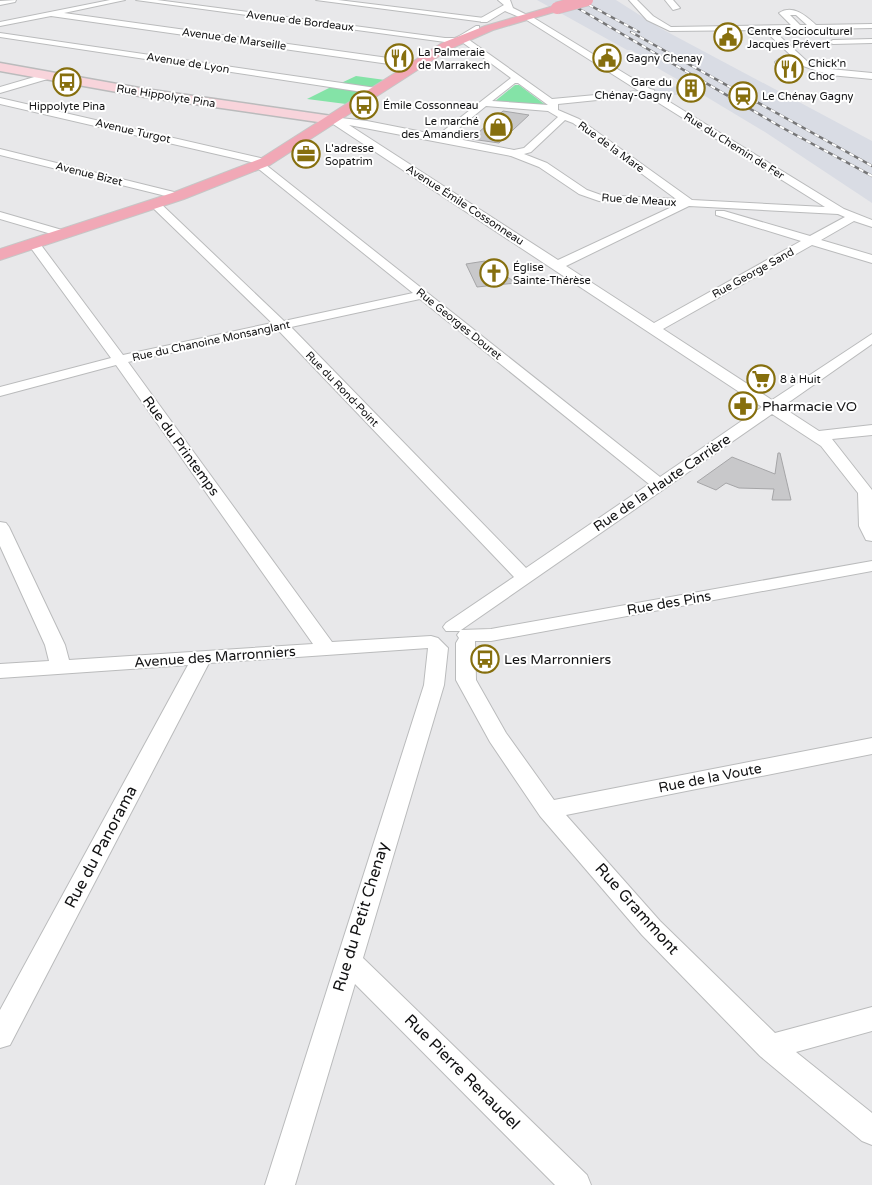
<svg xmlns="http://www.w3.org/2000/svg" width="872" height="1185" font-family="'Varela Round',sans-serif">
  <rect width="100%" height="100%" fill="#e8e8ea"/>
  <path fill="#d9dce4" d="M537,0H616L660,28L872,141V203L765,132L700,93L663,96L652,89L687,85L654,66L658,65L631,50H627Z"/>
  <g fill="#84e3a7">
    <path d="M356,76L385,80L372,88L339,84Z"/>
    <path d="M515,85H519L547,106L494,102Z"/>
    <path d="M331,87L362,92L363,93L346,104L307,99Z"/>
  </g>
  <g fill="#c8c8ca" stroke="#a5a5a7">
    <path d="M503,111L529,115L499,143L471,139Z"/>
    <path d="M485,261L516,283L477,287L466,264Z"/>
    <path d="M778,453H780L791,500H772L774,489L739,488L726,483L716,490L697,482L732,457L775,474Z"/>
  </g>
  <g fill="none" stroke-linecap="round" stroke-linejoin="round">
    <g stroke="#babbbc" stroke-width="2">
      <g id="minor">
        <path d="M16,0L15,2L0,5V1Z"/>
        <path d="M110,0H125L64,13L417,62L421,65L417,68L51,16L0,26V22Z"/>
        <path d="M136,0H157L445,38H456L476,26H479V30L465,37L552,99L639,91L522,17L529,15L650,89L654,90L655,93L844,209L872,220V227L854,221L821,240L872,255V263L812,245L663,329L772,400L872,334V344L782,407L819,431L872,425V435L832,439L872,490V541L866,540L859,526L858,493L821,446L772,414L461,630L491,629L872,561V571L491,641H475L476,680L506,733L554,800L872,738V754L566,815L660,921L775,1033L872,1007V1031L796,1052L872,1113V1145L862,1141L760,1056L642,935L540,816L490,742L456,680V643L459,638L457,635L460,631H446L443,627L446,623L514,577L278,330L128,362L332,642L431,636L438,638L448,648L444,685L363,958L587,1175L591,1185H555L355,984L295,1185H265L424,685L428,648L209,663L10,1045L0,1048V1010L188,665L0,678V664L49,661L45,645L0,546V522L6,523L9,527L65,645L69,660L313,644L116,365L0,396V387L111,358L28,244L34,240L38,241L123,355L272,323L151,206L149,204L155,201L159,202L284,321L413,293L255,166V163L0,104V98L269,160L270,162L266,165L660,477L762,407L327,120L332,117L367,121L438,135L511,78L462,42H445ZM515,83H518L548,105L492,101ZM646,95L825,207L692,200L579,119L558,110V104ZM486,106L548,111L558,117L524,148L514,150L448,137ZM565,120L573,123L676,199L601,195L587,190L547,163L524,154L531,152ZM349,125L511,156L539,167L579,194L599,201L676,205L558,260ZM689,206L838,214L845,217L810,236L724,211H716V215L801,241L654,323L566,266ZM420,299L649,484L526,568L291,327Z"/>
        <path d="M316,0H338L484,18L488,20L484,22Z"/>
        <path d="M629,0H637L653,16L671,27L791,25L779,13C793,4 806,16 816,25L872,24V28L773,30L810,64L830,69L872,73V79L830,75L803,66L776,64L775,62L779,59L797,61L764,30L670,31L647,20ZM790,15H796L807,25H800Z"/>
        <path d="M665,0H673L680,8L673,10Z"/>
        <path d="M0,33L376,88L381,91L376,94L0,37Z"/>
        <path d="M872,39V43L833,44L829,42L833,40Z"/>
        <path d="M48,73L51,74V78L0,93V87Z"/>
        <path d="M0,149L182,194L184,196L178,199L0,155Z"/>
        <path d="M0,212L69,232L71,234L65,238L0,219Z"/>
      </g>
    </g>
    <g stroke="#babbbc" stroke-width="2">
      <path id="tertiary" d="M498,0H510L513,8L531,17L526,20L505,11L487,22H481V18L504,5Z"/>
    </g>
    <g stroke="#babbbc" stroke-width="3">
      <path id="secondary" d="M0,63L145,89L332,116L339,120L332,124L145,97L0,71Z"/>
    </g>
    <g stroke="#c6c6c6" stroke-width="2">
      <path id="primary" d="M557,5L561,6V10L493,30L450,49L270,165L184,199L0,260V249L172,193L260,159L442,43L485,26Z"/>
    </g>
    <use href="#minor" fill="#fff" fill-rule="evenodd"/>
    <use href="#tertiary" fill="#fff" fill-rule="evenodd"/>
    <use href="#secondary" fill="#f8d4db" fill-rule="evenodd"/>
    <use href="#primary" fill="#f1a8b6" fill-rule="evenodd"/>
    <g stroke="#767677" stroke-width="2.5">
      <g id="rail">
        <path d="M564,0L781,127L872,176"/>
        <path d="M580,0L639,32"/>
        <path d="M631,32L872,166"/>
      </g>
    </g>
    <use href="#rail" stroke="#fff" stroke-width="2" stroke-dasharray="5" stroke-linecap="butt"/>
    <g stroke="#c6c6c6" stroke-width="13" stroke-linecap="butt">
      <path id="primary-bridge" d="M557,8L587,0"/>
    </g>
    <use href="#primary-bridge" stroke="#f1a8b6" stroke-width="12"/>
  </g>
  <defs>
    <g id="civic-ring" transform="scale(1.4375)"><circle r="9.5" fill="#fff" stroke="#866f0e" stroke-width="1.5"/><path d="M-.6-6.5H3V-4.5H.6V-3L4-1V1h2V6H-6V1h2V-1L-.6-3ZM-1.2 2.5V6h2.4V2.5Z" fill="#866f0e"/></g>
    <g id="restaurant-ring" transform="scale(1.4375)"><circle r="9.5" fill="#fff" stroke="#866f0e" stroke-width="1.5"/><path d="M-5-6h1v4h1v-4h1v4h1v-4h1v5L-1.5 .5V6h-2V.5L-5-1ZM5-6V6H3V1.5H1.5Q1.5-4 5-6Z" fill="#866f0e"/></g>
    <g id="bus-ring" transform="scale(1.4375)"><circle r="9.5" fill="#fff" stroke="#866f0e" stroke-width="1.5"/><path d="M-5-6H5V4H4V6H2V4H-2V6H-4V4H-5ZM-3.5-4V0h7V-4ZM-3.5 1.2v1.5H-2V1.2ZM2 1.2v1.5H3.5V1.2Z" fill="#866f0e"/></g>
    <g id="building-ring" transform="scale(1.4375)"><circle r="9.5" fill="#fff" stroke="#866f0e" stroke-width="1.5"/><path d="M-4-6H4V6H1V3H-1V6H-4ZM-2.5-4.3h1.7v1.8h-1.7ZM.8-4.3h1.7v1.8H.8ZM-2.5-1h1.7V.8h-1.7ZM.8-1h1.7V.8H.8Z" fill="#866f0e"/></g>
    <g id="station-ring" transform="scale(1.4375)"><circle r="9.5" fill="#fff" stroke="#866f0e" stroke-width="1.5"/><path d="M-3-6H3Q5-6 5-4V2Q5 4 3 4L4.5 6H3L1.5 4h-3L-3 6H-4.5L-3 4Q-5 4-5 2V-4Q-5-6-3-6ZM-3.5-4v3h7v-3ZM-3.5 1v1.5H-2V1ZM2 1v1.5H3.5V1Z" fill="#866f0e"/></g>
    <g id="shop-ring" transform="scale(1.4375)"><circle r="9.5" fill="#fff" stroke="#866f0e" stroke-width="1.5"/><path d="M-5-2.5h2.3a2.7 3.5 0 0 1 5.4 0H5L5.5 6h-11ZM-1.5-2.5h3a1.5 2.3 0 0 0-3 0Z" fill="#866f0e"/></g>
    <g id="office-ring" transform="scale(1.4375)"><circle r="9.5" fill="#fff" stroke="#866f0e" stroke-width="1.5"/><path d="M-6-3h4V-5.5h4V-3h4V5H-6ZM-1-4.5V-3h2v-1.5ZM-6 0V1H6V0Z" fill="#866f0e"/></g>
    <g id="church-ring" transform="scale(1.4375)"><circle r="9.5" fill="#fff" stroke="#866f0e" stroke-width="1.5"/><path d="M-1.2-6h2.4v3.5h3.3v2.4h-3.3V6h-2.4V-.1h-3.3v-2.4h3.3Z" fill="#866f0e"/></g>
    <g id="supermarket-ring" transform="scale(1.4375)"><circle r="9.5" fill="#fff" stroke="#866f0e" stroke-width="1.5"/><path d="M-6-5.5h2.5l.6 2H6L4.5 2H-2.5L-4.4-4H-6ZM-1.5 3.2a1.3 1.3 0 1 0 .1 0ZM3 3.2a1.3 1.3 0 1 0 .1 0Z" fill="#866f0e"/></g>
    <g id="pharmacy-ring" transform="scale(1.4375)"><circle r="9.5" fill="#fff" stroke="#866f0e" stroke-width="1.5"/><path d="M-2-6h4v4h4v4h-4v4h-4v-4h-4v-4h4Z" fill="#866f0e"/></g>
  </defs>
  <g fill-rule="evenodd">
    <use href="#civic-ring" x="728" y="37"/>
    <use href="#restaurant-ring" x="399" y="58"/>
    <use href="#civic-ring" x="607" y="58"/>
    <use href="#restaurant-ring" x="789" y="69"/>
    <use href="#bus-ring" x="67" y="82"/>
    <use href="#building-ring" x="691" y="88"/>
    <use href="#station-ring" x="743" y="96"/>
    <use href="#bus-ring" x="364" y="105"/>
    <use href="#shop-ring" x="498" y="127"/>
    <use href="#office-ring" x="306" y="154"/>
    <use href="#church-ring" x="494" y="273"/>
    <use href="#supermarket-ring" x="761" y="379"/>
    <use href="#pharmacy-ring" x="743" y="406"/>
    <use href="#bus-ring" x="485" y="659"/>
  </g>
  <g text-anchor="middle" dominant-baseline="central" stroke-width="4" stroke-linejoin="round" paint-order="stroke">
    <g font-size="11" fill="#121213" stroke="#fff">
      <text transform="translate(300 21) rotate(7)">Avenue de Bordeaux</text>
      <text transform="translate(234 39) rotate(8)">Avenue de Marseille</text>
      <text transform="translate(188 63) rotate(9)">Avenue de Lyon</text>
      <text transform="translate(166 96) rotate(9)">Rue Hippolyte Pina</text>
      <text transform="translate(133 131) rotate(13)">Avenue Turgot</text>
      <text transform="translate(734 146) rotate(32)">Rue du Chemin de Fer</text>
      <text transform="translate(611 147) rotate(36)">Rue de la Mare</text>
      <text transform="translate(89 174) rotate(14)">Avenue Bizet</text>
      <text transform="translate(639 200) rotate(4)">Rue de Meaux</text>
      <text transform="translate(465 205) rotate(33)">Avenue Émile Cossonneau</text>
      <text transform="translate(753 273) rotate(-29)">Rue George Sand</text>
      <text transform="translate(459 324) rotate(39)">Rue Georges Douret</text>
      <text transform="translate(211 341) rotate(-12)">Rue du Chanoine Monsanglant</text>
      <text transform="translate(342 389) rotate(46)">Rue du Rond-Point</text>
    </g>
    <g font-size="11" fill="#121213" stroke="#fff" text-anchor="start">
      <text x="747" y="31">Centre Socioculturel<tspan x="747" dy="13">Jacques Prévert</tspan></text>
      <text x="418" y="52">La Palmeraie<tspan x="418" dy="13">de Marrakech</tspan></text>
      <text x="626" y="58">Gagny Chenay</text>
      <text x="808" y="63">Chick'n<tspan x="808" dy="13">Choc</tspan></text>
      <text x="672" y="82" text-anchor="end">Gare du<tspan x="672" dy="13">Chénay-Gagny</tspan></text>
      <text x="762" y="96">Le Chénay Gagny</text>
      <text x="383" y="105">Émile Cossonneau</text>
      <text x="67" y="106" text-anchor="middle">Hippolyte Pina</text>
      <text x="479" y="121" text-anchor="end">Le marché<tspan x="479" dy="13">des Amandiers</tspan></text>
      <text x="325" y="148">L'adresse<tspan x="325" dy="13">Sopatrim</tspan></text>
      <text x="513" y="267">Église<tspan x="513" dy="13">Sainte-Thérèse</tspan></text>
      <text x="780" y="379">8 à Huit</text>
    </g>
    <g font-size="14" fill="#121213" stroke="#fff" text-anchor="start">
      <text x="762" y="406">Pharmacie VO</text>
      <text x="504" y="659">Les Marronniers</text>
    </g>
    <g font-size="14" fill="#121213" stroke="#fff">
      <text transform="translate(181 446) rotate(54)">Rue du Printemps</text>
      <text transform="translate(662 483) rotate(-34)">Rue de la Haute Carrière</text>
      <text transform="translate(669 603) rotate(-10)">Rue des Pins</text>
      <text transform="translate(215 657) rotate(-4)">Avenue des Marronniers</text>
      <text transform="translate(710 778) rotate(-11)">Rue de la Voute</text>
    </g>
    <g font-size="16" fill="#121213" stroke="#fff">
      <text transform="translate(101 847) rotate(-62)">Rue du Panorama</text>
      <text transform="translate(637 909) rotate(48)">Rue Grammont</text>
      <text transform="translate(361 917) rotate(-73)">Rue du Petit Chenay</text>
      <text transform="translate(462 1072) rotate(45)">Rue Pierre Renaudel</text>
    </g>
  </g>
</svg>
